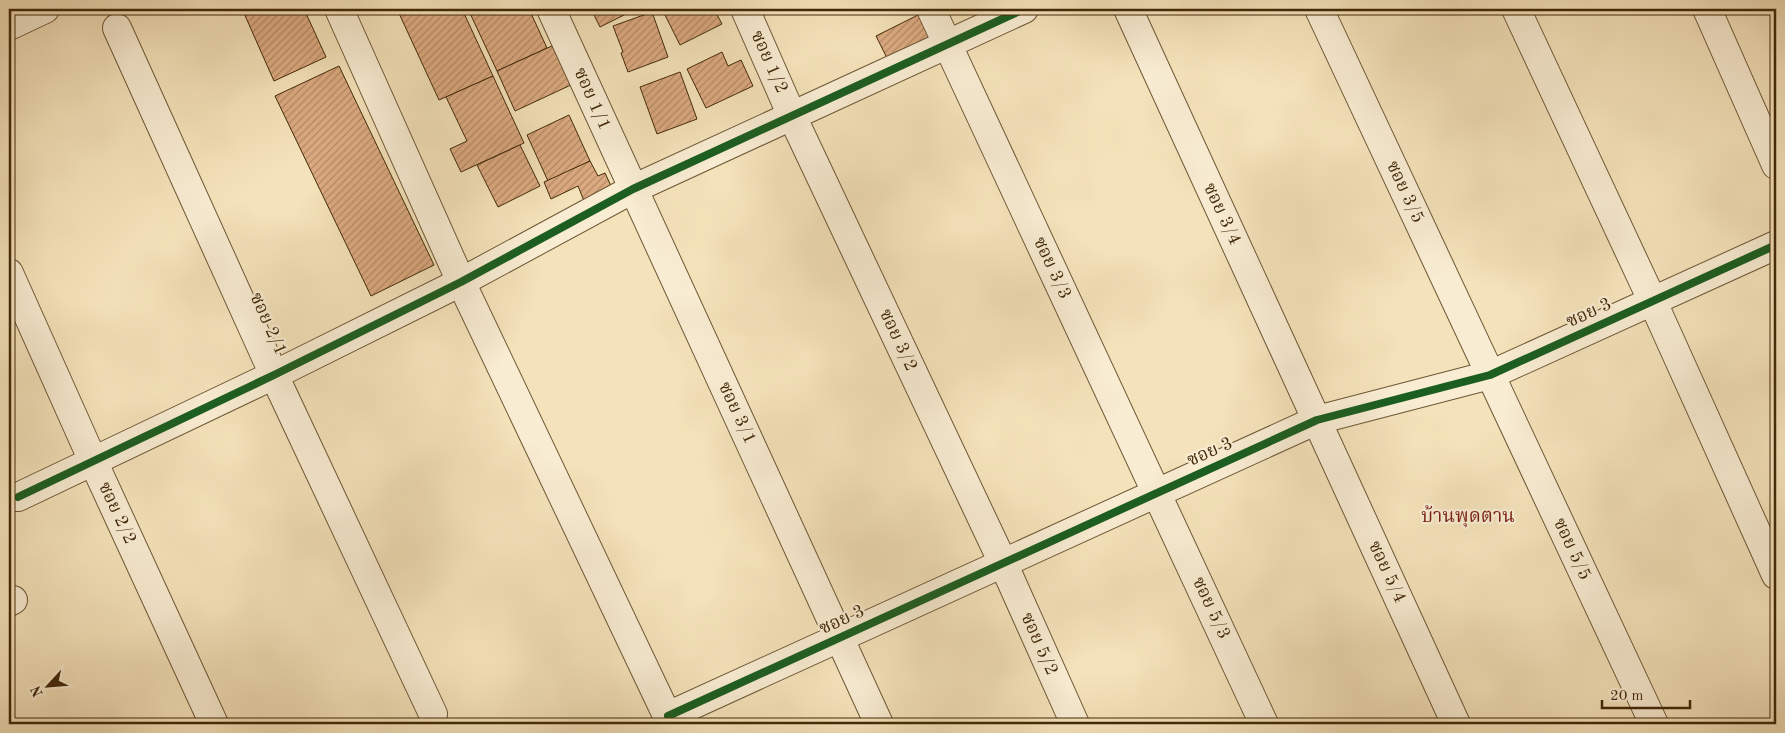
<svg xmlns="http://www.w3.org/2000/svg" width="1785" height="733" font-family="'Old Standard TT','Noto Serif Thai',serif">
  <defs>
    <pattern id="building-hatch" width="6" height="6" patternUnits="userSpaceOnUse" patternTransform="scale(1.25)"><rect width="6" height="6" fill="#dcaa80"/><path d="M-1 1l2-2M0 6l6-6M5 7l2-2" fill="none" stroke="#b48a67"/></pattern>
  </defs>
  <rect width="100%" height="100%" fill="#f4e2ba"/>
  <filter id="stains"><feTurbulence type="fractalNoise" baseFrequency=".004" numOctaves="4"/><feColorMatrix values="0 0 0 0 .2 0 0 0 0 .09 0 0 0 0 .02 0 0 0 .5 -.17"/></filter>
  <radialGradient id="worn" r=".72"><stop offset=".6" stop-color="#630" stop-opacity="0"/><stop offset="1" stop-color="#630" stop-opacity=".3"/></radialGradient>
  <g fill="url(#building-hatch)" stroke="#422909">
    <path d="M248,9H304L326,57L274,81L243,11Z"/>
    <path d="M397,9H462L493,76L439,100Z"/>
    <path d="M468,9H529L547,48L497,71Z"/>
    <path d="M591,9H636L600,27Z"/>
    <path d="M662,9H714L722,24L680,45Z"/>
    <path d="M926,11L937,33L887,58L876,36Z"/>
    <path d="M652,12L668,57L628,72L621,53L623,52L613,26Z"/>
    <path d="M554,45L573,84L515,111L497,71Z"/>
    <path d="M722,52L728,66L741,60L753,86L706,108L687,69Z"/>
    <path d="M339,66L434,265L371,296L275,96Z"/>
    <path d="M680,72L697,119L657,134L640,87Z"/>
    <path d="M493,76L524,143L461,172L450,149L467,141L446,97Z"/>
    <path d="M569,115L590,161L548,181L527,135Z"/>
    <path d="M520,145L540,186L498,207L477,165Z"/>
    <path d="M590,161L598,176L605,173L612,188L584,201L578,186L551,199L544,182Z"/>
  </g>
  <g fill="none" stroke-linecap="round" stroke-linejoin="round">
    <g stroke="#6e5735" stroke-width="30">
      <g id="street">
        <path d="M339,9L461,282L671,724"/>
        <path d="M551,9L879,724"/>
        <path d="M745,9L792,116L1003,563L1075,724"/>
        <path d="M931,9L1264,724"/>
        <path d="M1128,9L1456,724"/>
        <path d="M1319,9L1654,724"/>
        <path d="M1516,9L1652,300L1776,575"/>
        <path d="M1707,9L1776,165"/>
        <path d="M9,26L45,9"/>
        <path d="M117,28L274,375L433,714"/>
        <path d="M9,273L93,461L214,724"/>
        <path d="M18,497L274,375L461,282L633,189L1024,9"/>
        <path d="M9,602L13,600"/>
        <path d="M668,716L1317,420L1490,375L1776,245"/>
      </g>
    </g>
    <use href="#street" stroke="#f8ecd2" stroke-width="28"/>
    <g stroke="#f8ecd2" stroke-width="11">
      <g id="cycleway">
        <path d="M18,497L274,375L461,282L633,189L1024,9"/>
        <path d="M668,716L1317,420L1490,375L1776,245"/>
      </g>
    </g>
    <use href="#cycleway" stroke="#1b5e20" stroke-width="8"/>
  </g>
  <g text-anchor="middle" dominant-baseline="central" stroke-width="4.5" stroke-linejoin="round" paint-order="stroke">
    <g font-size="18" fill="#422909" stroke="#f8ecd2">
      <text transform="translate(769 62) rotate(66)">ซอย 1/2</text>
      <text transform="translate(592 99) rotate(66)">ซอย 1/1</text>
      <text transform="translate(1405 192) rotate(65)">ซอย 3/5</text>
      <text transform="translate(1222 214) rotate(65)">ซอย 3/4</text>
      <text transform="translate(1052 268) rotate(65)">ซอย 3/3</text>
      <text transform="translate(1589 313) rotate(-25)">ซอย 3</text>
      <text transform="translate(268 324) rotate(66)">ซอย 2/1</text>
      <text transform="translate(898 340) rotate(65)">ซอย 3/2</text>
      <text transform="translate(737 413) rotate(65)">ซอย 3/1</text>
      <text transform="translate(1210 452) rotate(-24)">ซอย 3</text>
      <text transform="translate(117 513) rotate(65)">ซอย 2/2</text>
      <text transform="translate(1572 549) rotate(65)">ซอย 5/5</text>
      <text transform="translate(1387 572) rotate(65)">ซอย 5/4</text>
      <text transform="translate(1211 608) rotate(65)">ซอย 5/3</text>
      <text transform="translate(842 620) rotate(-25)">ซอย 3</text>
      <text transform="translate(1039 644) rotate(66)">ซอย 5/2</text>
    </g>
    <g font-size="19" fill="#7a1f14" stroke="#f8ecd2">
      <text x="1468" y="517">บ้านพุดตาน</text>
    </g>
  </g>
  <rect width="1785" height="733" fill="none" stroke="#f4e2ba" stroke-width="30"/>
  <rect x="10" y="10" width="1765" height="713" fill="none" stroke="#422909" stroke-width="2.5"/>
  <rect x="15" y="15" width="1755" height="703" fill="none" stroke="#422909"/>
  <g transform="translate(48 686) rotate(244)" stroke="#f8ecd2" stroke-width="4" paint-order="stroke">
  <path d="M0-4L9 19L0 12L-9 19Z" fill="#422909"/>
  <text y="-8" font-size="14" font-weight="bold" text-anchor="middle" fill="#422909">N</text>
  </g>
  <path d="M1602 700v8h88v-8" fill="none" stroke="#422909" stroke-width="2.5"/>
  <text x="1610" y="700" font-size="15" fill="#422909" stroke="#f8ecd2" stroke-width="4" paint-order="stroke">20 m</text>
  <rect width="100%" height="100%" filter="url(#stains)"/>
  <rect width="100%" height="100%" fill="url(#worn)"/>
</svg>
